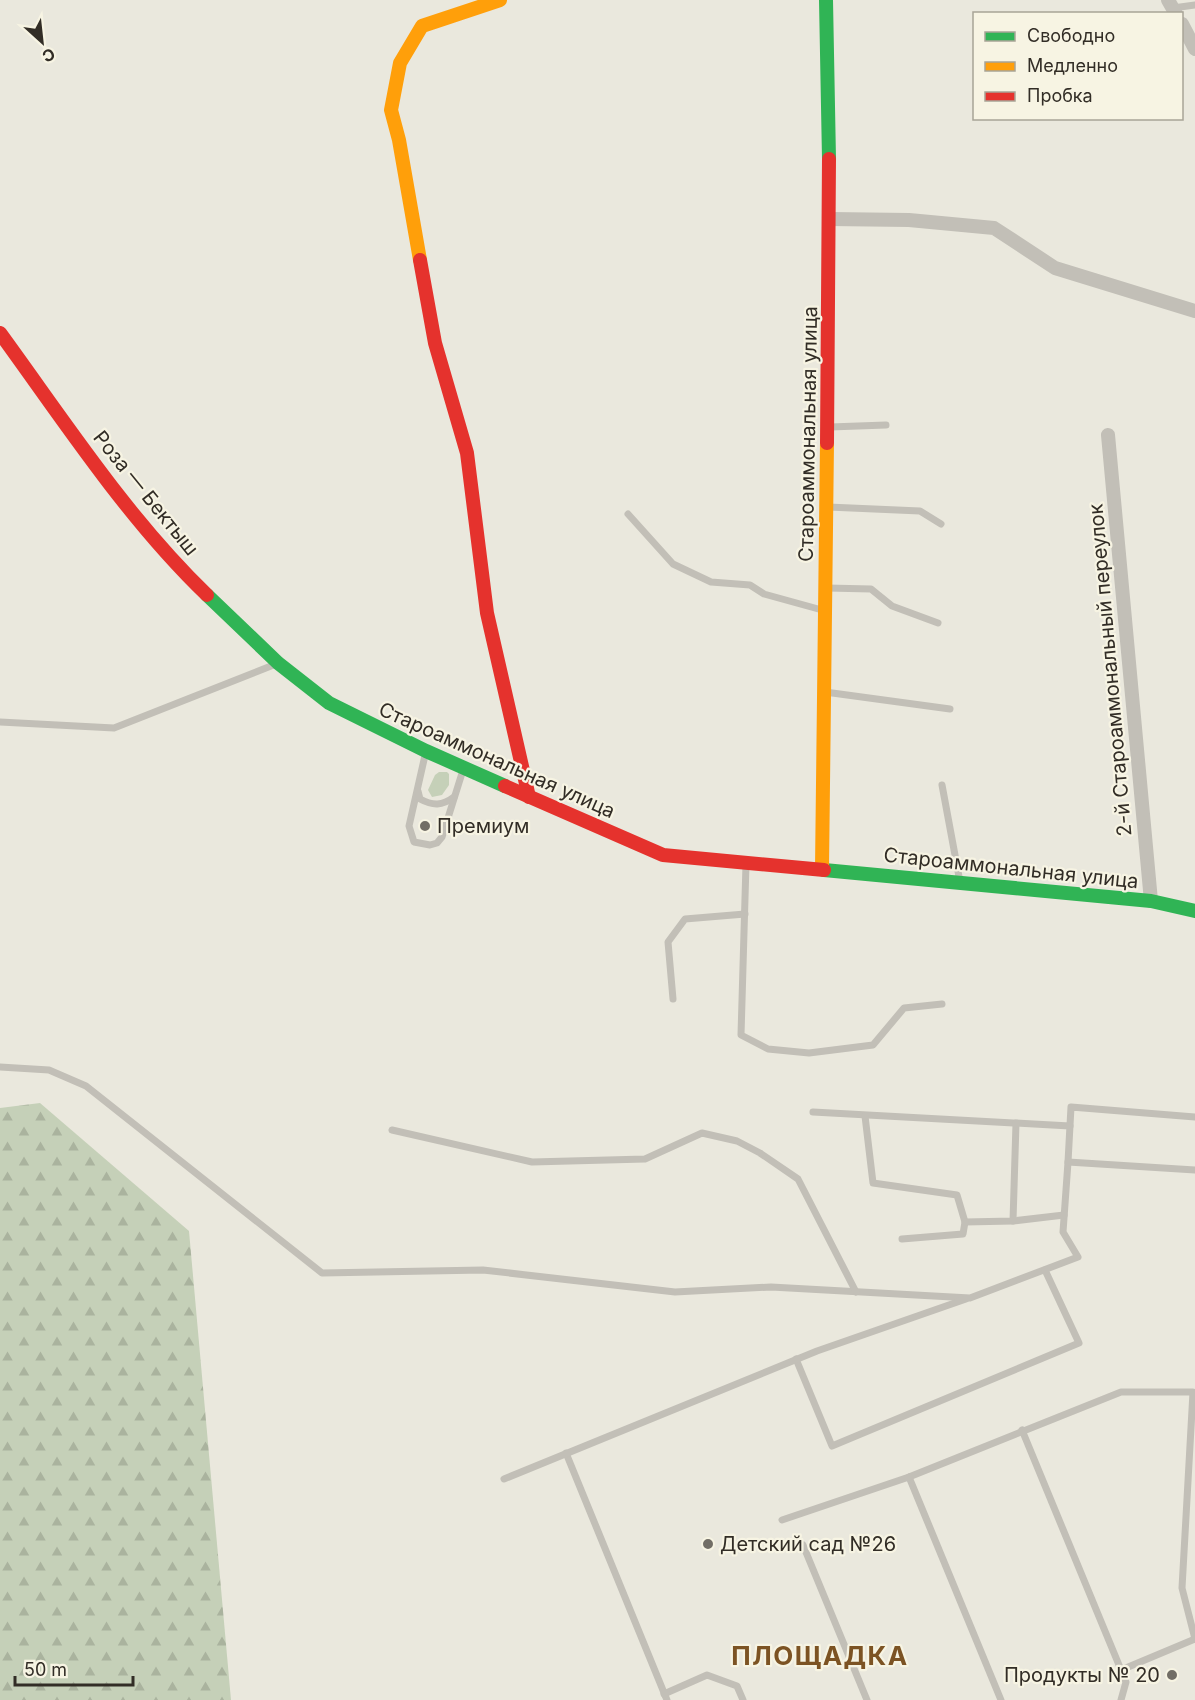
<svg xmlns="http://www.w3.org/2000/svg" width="1195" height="1700" font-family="Inter,sans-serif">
  <defs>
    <pattern id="forest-firs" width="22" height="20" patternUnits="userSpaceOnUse" patternTransform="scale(1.5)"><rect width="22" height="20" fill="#c5d0b8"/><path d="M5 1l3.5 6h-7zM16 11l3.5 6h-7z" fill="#aab39e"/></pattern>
  </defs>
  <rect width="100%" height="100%" fill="#eae8dd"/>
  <path fill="#c5d0b8" d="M439,772H447L449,774V785L442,795L432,797L428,790L435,775Z"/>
  <path fill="url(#forest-firs)" d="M40,1103L189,1231L231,1700H0V1108Z"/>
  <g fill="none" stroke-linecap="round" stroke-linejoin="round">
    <g stroke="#c2bfb7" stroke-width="7">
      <path d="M1173,8L1195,5"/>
      <path d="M830,427L886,425"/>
      <path d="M828,507L920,511L941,524"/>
      <path d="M628,514L673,564L711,582L750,585L764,594L822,610"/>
      <path d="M827,588L871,589L892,606L938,623"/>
      <path d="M825,692L950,709"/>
      <path d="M0,722L114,728L276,664"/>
      <path d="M426,751L409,826L414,842L430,845L437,843L442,837L463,770"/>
      <path d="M942,785L960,882"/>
      <path d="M418,791L420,799C433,806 442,806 454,797"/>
      <path d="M746,864L741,1035L768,1049L809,1053L873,1045L904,1008L942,1004"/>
      <path d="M673,999L668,942L685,919L745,914"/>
      <path d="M0,1067L49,1070L86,1086L322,1273L483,1270L675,1292L771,1287L970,1298L1078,1257L1063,1232L1068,1162L1195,1170"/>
      <path d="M813,1112L1070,1126"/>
      <path d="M865,1116L873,1183L957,1195L965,1222L1013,1221L1064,1215"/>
      <path d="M392,1130L532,1162L645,1159L702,1133L737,1141L760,1153L798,1179L856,1292"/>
      <path d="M1068,1162L1071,1107L1195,1117"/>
      <path d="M1013,1221L1016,1123"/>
      <path d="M902,1239L963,1234L965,1222"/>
      <path d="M796,1359L832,1446L1079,1343L1045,1270"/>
      <path d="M1022,1430L1126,1682L1121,1700"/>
      <path d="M566,1453L667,1700"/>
      <path d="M909,1477L1001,1700"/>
      <path d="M504,1479L817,1351L966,1299"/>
      <path d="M782,1520L909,1477L1121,1392H1193L1182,1588L1195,1639"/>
      <path d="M803,1545L867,1700"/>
      <path d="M1121,1670L1195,1639"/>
      <path d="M664,1694L707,1675L737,1686L743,1700"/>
    </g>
    <g stroke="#c2bfb7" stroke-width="14">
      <path d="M1168,0L1176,14"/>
      <path d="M1182,24L1195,49"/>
      <path d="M830,219L909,220L994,228L1055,268L1195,311"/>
      <path d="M1108,435L1151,901"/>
    </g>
    <g stroke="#30b455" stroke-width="14">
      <path d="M826,0L829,159"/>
      <path d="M207,595L278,663L329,703L426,751L505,786"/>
      <path d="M824,870L1151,901L1195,911"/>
    </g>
    <g stroke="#ff9f0a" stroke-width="14">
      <path d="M420,260L399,140L391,110L400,63L422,26L500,0"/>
      <path d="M822,869L827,443"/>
    </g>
    <g stroke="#e5322d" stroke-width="14">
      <path d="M420,260L435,343L467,453L487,613L529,797"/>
      <path d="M0,333C65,422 127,518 207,595"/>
      <path d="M827,443L829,159"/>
      <path d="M505,786L663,855L824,870"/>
    </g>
  </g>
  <g fill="#726e66" stroke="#f7f4e3" stroke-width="2">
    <circle cx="425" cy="826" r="6"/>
    <circle cx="708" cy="1544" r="6"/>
    <circle cx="1172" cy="1675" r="6"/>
  </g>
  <g text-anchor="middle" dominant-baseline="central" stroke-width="4.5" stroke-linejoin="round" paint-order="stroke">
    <g font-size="20" fill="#322d26" stroke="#f7f4e3">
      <text transform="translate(808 434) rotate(-89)">Староаммональная улица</text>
      <text transform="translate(146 493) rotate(51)">Роза — Бектыш</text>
      <text transform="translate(1110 670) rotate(-95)">2-й Староаммональный переулок</text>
      <text transform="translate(497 760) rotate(24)">Староаммональная улица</text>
      <text transform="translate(1011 868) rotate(6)">Староаммональная улица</text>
    </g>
    <g font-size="20" fill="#322d26" stroke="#f7f4e3" text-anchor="start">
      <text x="437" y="826">Премиум</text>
      <text x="720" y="1544">Детский сад №26</text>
      <text x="1160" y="1675" text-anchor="end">Продукты № 20</text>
    </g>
    <g font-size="26" font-weight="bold" letter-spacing="1.5" fill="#7c5323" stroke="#f7f4e3">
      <text x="820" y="1655">ПЛОЩАДКА</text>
    </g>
  </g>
  <rect x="973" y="12" width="210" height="108" fill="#f7f4e3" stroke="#a8a497" stroke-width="1.5"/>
  <rect x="985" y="32" width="30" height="9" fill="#30b455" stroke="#a8a497" stroke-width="1.5"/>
  <text x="1027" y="42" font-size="18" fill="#322d26">Свободно</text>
  <rect x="985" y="62" width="30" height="9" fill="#ff9f0a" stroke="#a8a497" stroke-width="1.5"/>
  <text x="1027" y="72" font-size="18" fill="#322d26">Медленно</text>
  <rect x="985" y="92" width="30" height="9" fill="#e5322d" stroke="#a8a497" stroke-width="1.5"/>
  <text x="1027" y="102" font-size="18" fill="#322d26">Пробка</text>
  <g transform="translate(42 42) rotate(153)" stroke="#f7f4e3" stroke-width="4.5" paint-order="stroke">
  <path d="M0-4.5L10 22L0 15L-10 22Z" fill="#322d26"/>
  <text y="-9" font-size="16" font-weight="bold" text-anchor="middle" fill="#322d26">С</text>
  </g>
  <path d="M15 1676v9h118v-9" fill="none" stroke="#322d26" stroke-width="3"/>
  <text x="24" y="1676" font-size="18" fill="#322d26" stroke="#f7f4e3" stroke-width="4.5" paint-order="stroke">50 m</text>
</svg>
